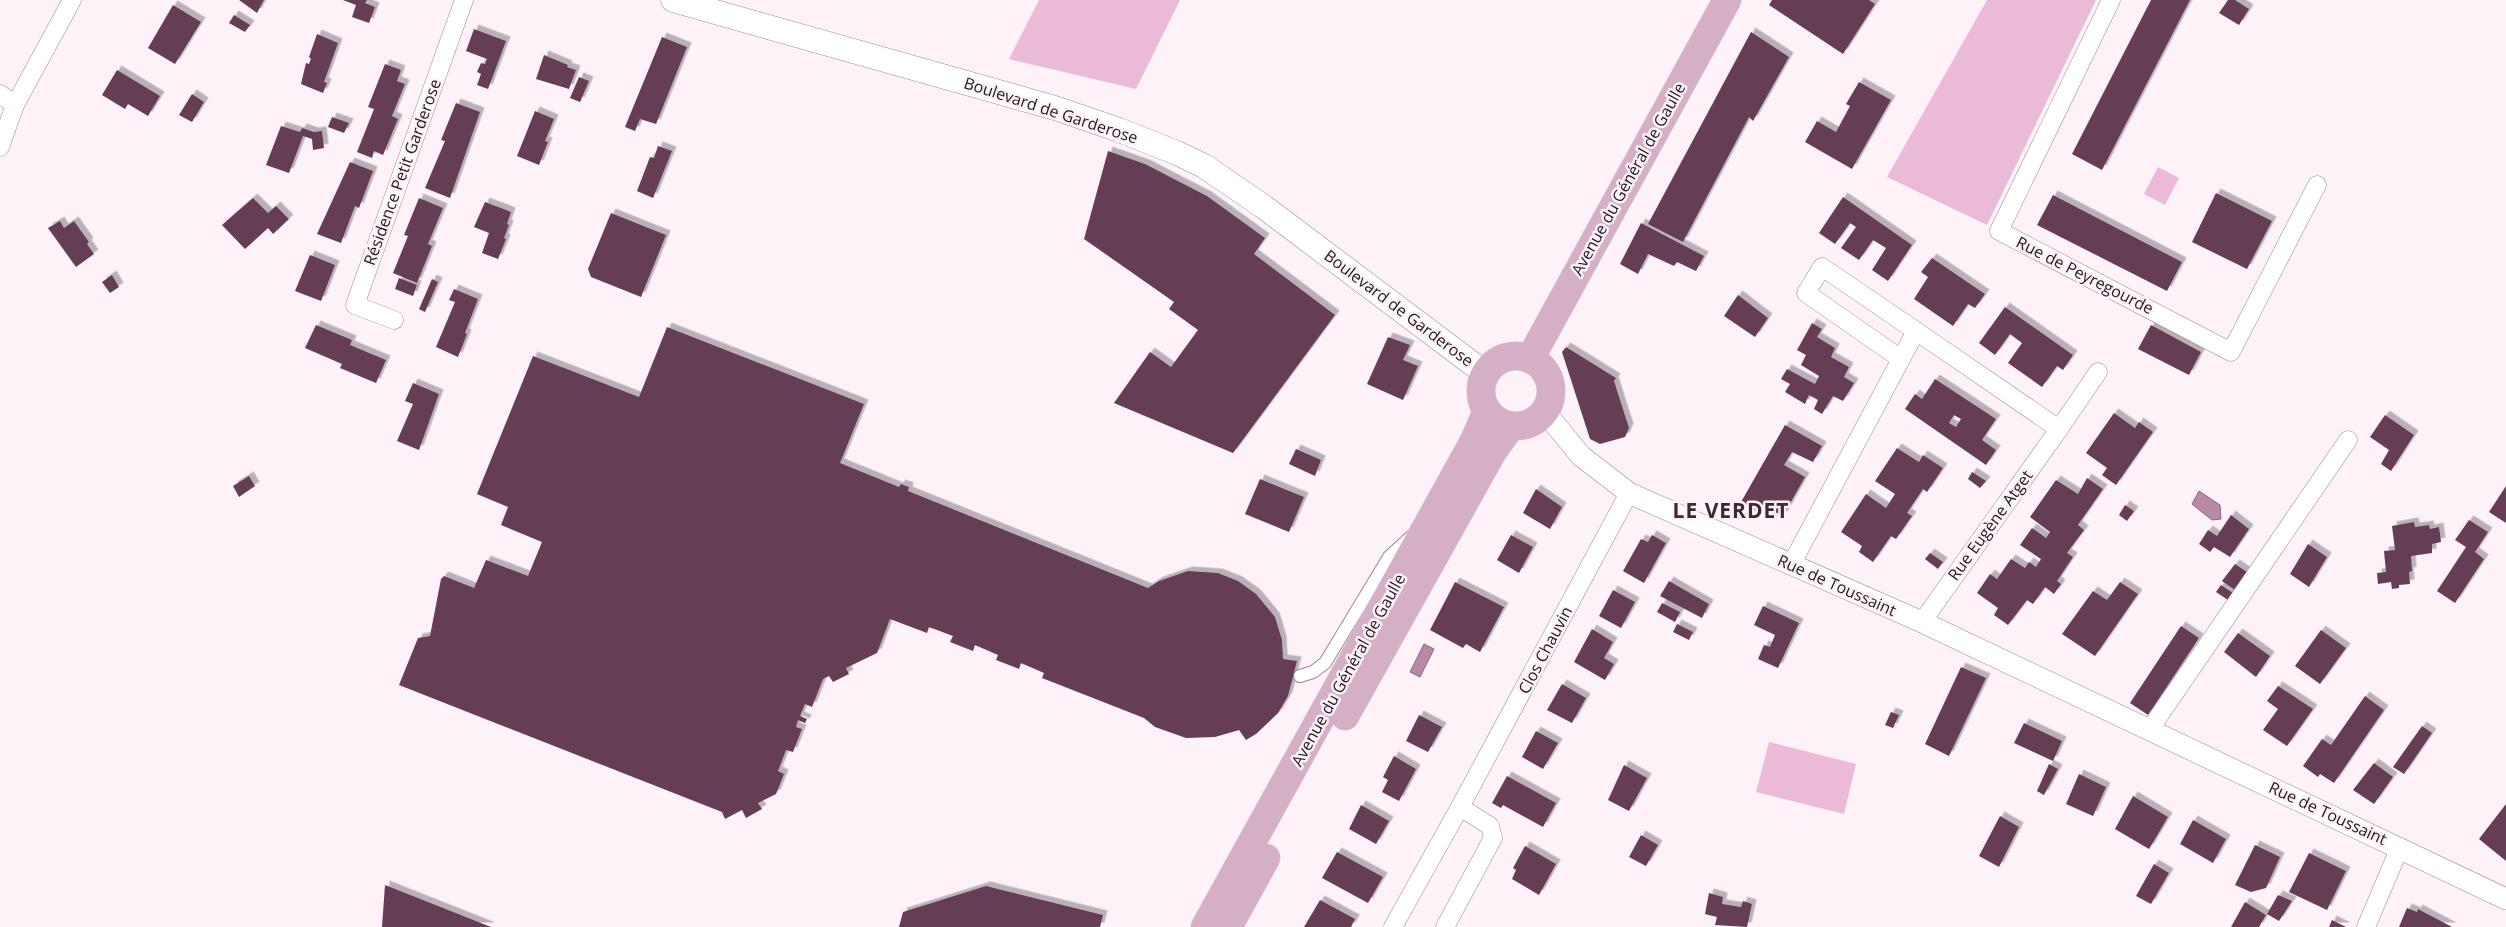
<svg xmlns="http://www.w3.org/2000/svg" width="2506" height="927" font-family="'Open Sans',sans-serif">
  <defs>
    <filter id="shadow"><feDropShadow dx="4.5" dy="-4.5" stdDeviation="0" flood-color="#0004"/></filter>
  </defs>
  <rect width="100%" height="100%" fill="#fcf2f7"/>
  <g fill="#ebbad6">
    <path d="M1039,0H1180L1136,89L1009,59Z"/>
    <path d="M1987,0H2096L1987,225L1887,177Z"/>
    <path d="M2158,167L2179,178L2165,205L2144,194Z"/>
    <path d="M1769,742L1856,764L1844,814L1756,792Z"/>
  </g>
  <g fill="#b889a4" stroke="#8b677c">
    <path d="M2199,491L2220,505L2221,519L2212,520L2192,504Z"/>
    <path d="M1424,644L1434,649L1420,677L1410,672Z"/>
  </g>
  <g fill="#653c54" fill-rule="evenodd" filter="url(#shadow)">
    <path d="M239,0H264L257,13Z"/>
    <path d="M343,0H367L365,3L375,7L369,23L352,17L356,5Z"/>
    <path d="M1772,0H1869L1875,4L1843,54L1769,5Z"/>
    <path d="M2151,0H2190L2102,170L2072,154Z"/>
    <path d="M2228,0H2235L2249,9L2239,25L2219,13Z"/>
    <path d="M173,5L201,22L175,64L148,48Z"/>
    <path d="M234,15L250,25L245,32L229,23Z"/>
    <path d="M474,29L506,41L488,89L477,85L481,74L477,72L481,63L485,64L487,59L466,51Z"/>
    <path d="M1751,32L1789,57L1753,121L1749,117L1683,242L1648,224Z"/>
    <path d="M317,34L338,43L324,82L327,83L323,93L301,84L306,63L309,64L311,59L309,57Z"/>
    <path d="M662,37L687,47L656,124L640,119L635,131L625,127Z"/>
    <path d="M544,55L568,65L567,67L576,70L569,89L536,79Z"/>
    <path d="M385,64L401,70L397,81L405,84L392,116L398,119L383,155L374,151L372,158L357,152L374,109L368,107Z"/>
    <path d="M117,70L160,96L148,116L128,104L125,109L102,95Z"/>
    <path d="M579,77L589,81L580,102L570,98Z"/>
    <path d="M1859,82L1891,100L1852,169L1805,142L1817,121L1836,132L1850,106L1846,104Z"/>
    <path d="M192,94L204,102L192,122L179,115Z"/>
    <path d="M456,103L480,112L450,198L425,188L445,141L441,140Z"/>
    <path d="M535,111L554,119L545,141L548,142L539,165L517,156Z"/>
    <path d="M332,117L349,123L344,133L328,127Z"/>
    <path d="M281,126L300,132L302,128L314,132L322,131L324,148L313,150L312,139L303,136L289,173L266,165Z"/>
    <path d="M658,146L672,151L653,198L637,191L650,157L654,158Z"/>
    <path d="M1108,151L1145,164L1207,196L1265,238L1254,254L1335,315L1233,453L1114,403L1150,352L1171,367L1198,330L1169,309L1174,302L1084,239Z"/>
    <path d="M350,162L373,171L359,208L355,206L341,243L317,234Z"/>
    <path d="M2216,193L2272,221L2247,269L2192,242Z"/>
    <path d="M2053,195L2182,262L2167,291L2037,225Z"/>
    <path d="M1843,197L1912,245L1888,281L1872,270L1886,248L1873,240L1859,260L1841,248L1856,227L1850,223L1835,244L1819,233Z"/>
    <path d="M253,198L268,213L276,206L289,219L273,234L268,228L245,249L222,225Z"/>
    <path d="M419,198L443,208L428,244L432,246L417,283L393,273L408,236L404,235Z"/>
    <path d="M485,202L511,212L507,224L509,225L504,238L506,239L498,259L482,253L489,233L474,227Z"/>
    <path d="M611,213L666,235L641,297L591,277L588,269Z"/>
    <path d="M60,221L64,228L74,221L89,242L87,244L94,254L76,267L48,228Z"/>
    <path d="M1641,223L1704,256L1696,271L1677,262L1674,266L1648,254L1638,274L1620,264Z"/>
    <path d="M310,255L335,265L321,301L295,291Z"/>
    <path d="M1932,258L1985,294L1975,308L1968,304L1953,326L1914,299L1928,277L1921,272Z"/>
    <path d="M112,275L119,287L110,293L102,282Z"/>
    <path d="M399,278L417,285L413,296L395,289Z"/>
    <path d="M432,279L438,282L425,312L419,309Z"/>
    <path d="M454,289L478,299L465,333L467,334L458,357L436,347L455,302L449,300Z"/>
    <path d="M1738,295L1768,318L1755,337L1724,316Z"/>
    <path d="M2005,307L2073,355L2063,370L2057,366L2042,387L2008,363L2022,343L2010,334L1995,355L1979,343Z"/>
    <path d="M1812,323L1822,329L1817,337L1835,348L1831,357L1849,367L1844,377L1854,383L1843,401L1833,396L1822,414L1814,409L1818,400L1809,395L1805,404L1785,392L1790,384L1781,379L1787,369L1815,384L1819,376L1801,365L1806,355L1797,350Z"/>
    <path d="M316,325L352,340L350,345L386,360L376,383L340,368L342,364L305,348Z"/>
    <path d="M2151,325L2201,352L2189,375L2138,349Z"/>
    <path d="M667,327L864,404L840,463L899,487L901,484L909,487L908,491L1148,588L1159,581L1188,571L1218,573L1238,581L1256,594L1275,617L1282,640L1283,659L1297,661L1288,696L1278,713L1256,734L1246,740L1239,730L1215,737L1186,738L1155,727L1144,718L1042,678L1044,673L1021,663L1019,669L996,660L998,655L975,645L973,651L950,642L953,636L929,627L927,633L890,619L877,653L846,668L849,674L833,682L829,676L823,679L812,707L805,704L800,716L807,719L805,723L798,720L796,727L802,729L793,752L786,750L778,771L784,774L776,794L758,803L762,809L746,818L742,810L725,819L722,812L399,685L418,638L430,636L441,579L444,576L474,588L486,560L528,576L542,542L501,525L508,507L477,494L533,356L639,397Z"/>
    <path d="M1388,337L1410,345L1403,360L1418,366L1403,400L1367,384Z"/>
    <path d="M1566,347L1616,378L1614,381L1629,428L1625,437L1600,444L1590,439L1562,352Z"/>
    <path d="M1935,379L1996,419L1982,440L1996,450L1986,465L1905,409L1915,394L1922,399ZM1954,415L1961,419L1956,427L1949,423Z"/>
    <path d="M413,383L439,394L419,450L397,441L413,404L405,401Z"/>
    <path d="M2114,413L2135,428L2139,422L2153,432L2116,485L2102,475L2107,468L2086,453Z"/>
    <path d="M2385,415L2414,435L2391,471L2381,464L2389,450L2370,437Z"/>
    <path d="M1785,425L1822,446L1813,462L1792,452L1784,465L1805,477L1783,516L1760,504L1756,511L1741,502Z"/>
    <path d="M1897,448L1919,462L1923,455L1943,468L1927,492L1923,489L1907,513L1912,516L1896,539L1891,536L1873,562L1859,552L1862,546L1841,532L1866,494L1886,508L1895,494L1875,481Z"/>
    <path d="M1296,449L1321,460L1315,476L1289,464Z"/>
    <path d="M1972,472L1986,481L1980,488L1968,479Z"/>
    <path d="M249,476L255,486L239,497L233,486Z"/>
    <path d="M2087,478L2103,489L2078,525L2084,530L2067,553L2073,557L2057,581L2061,584L2054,594L2045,587L2033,604L2027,600L2008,625L1994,615L1998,608L1977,593L1990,574L1997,579L2011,559L2025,568L2029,562L2036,567L2041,559L2020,545L2032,528L2046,538L2050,532L2030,517L2056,480L2078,494Z"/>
    <path d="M1260,479L1304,497L1289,532L1245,514Z"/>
    <path d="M2506,486V523L2489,512Z"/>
    <path d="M1536,489L1562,507L1550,529L1523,513Z"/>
    <path d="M2125,505L2134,511L2127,521L2119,515Z"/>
    <path d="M2231,515L2249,529L2230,557L2214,547L2210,552L2199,544L2208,530L2217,536Z"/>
    <path d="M2469,520L2488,532L2475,552L2484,559L2455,603L2437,591L2466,547L2455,540Z"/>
    <path d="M2414,522L2415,527L2429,525L2430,529L2439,527L2441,542L2432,544V553L2411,556L2412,571L2409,572L2410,584L2399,585V588L2392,589L2391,582L2378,584L2377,573L2386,572L2384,551L2395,550L2392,526Z"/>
    <path d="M1511,535L1533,547L1519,573L1497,560Z"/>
    <path d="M1652,535L1666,543L1644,583L1623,571L1641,539L1648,542Z"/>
    <path d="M2308,544L2327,557L2309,587L2290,574Z"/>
    <path d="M1930,553L1943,562L1938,569L1925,559Z"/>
    <path d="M2235,564L2247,572L2235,590L2222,581Z"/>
    <path d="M1669,581L1709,604L1702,618L1660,596Z"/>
    <path d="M1455,582L1504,607L1480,652L1466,644L1463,648L1430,630Z"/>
    <path d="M2120,582L2138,594L2095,656L2062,634L2093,591L2107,600Z"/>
    <path d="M2221,585L2233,593L2228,600L2216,592Z"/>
    <path d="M1613,590L1635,602L1621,628L1599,616Z"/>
    <path d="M1662,603L1680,612L1675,622L1657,612Z"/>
    <path d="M1763,606L1799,623L1778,668L1758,659L1764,645L1770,647L1775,635L1754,625Z"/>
    <path d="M1677,624L1693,632L1689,640L1673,632Z"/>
    <path d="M2181,626L2199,638L2148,715L2130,703Z"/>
    <path d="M1592,629L1613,642L1604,658L1614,664L1605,680L1574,662Z"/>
    <path d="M2321,630L2346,648L2320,684L2295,666Z"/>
    <path d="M2238,633L2270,656L2256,677L2224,652Z"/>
    <path d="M1961,667L1986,678L1949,756L1925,744Z"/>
    <path d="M1562,684L1586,698L1572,723L1547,710Z"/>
    <path d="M2278,686L2313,709L2287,746L2263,730L2278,709L2267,701Z"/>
    <path d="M2365,696L2384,710L2334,783L2320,774L2318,777L2303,766L2322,739L2331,745Z"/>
    <path d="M1891,712L1899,715L1893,728L1885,725Z"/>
    <path d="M1419,715L1442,727L1428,752L1406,741Z"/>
    <path d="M2024,723L2062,741L2053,761L2014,743Z"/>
    <path d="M2422,726L2432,733L2404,774L2393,767Z"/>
    <path d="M1536,731L1558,743L1543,769L1522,757Z"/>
    <path d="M1394,756L1416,769L1399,801L1382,792L1388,780L1383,777Z"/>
    <path d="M2374,763L2393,777L2374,804L2353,790Z"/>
    <path d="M2049,764L2058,769L2044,795L2037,791Z"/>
    <path d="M1624,765L1647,778L1629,811L1608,800Z"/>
    <path d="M2079,774L2106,787L2093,816L2066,804Z"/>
    <path d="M1507,776L1556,803L1543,827L1503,805L1501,808L1492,803Z"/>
    <path d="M2133,796L2168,817L2149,849L2115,829Z"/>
    <path d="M2506,804V861L2479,839Z"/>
    <path d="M1361,805L1389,821L1376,844L1349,829Z"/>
    <path d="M2000,816L2019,827L1999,867L1979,856Z"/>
    <path d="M2193,820L2226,839L2213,863L2180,844Z"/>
    <path d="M1641,835L1658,845L1646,866L1629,857Z"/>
    <path d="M2255,845L2280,857L2266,888L2251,892L2235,885Z"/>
    <path d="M1525,846L1556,864L1539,895L1512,879L1516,870L1513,868Z"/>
    <path d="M1337,852L1383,877L1368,903L1322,878Z"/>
    <path d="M2309,853L2346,871L2327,910L2289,892Z"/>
    <path d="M2154,864L2169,873L2151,904L2136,896Z"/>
    <path d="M385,885L491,927H382Z"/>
    <path d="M986,886L1103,915L1100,927H899L903,912Z"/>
    <path d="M1709,893L1723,897L1722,904L1741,907L1743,901L1752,904L1747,927L1715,925L1717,917L1705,914Z"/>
    <path d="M2278,895L2292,901L2279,921L2267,914Z"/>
    <path d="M1320,900L1355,919L1351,927H1304Z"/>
    <path d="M2245,902L2266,915L2259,927H2231Z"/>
    <path d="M2407,908L2417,912L2418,909L2452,927H2399Z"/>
    <path d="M2332,920L2346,927H2329Z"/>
  </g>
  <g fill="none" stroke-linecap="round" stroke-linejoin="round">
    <g stroke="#9e8794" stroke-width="14">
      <path id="pedestrian" d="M1300,676L1313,672L1325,663L1389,557L1412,536"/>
    </g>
    <g stroke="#9e8794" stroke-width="19">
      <g id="minor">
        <path d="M2111,0L1999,231L2231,352L2317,185"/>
        <path d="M0,94L15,105"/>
        <path d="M0,147L15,105L72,0"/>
        <path d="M394,320L355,305L464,0"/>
        <path d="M1901,359L1806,293L1822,267L1916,331"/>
        <path d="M2059,429L2098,372"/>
        <path d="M1791,565L1916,331L2059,429L1922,622"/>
        <path d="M2150,729L2348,440"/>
        <path d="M1393,927L1460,807L1629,493"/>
        <path d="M1445,927L1493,838L1490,826L1460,807"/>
        <path d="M2366,927L2400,847"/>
      </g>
    </g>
    <g stroke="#9e8794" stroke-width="22">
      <path id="tertiary" d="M1545,412L1581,456L1629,493L1922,622L2506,899"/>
    </g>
    <g stroke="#9e8794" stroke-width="25">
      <path id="secondary" d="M673,0L1055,108L1119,130L1177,153L1204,166L1264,207L1486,374"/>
    </g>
    <g stroke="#d3d1d2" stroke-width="29">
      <g id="primary">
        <circle cx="1516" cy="391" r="35"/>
        <path d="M1530,359L1727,0"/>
        <path d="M1345,716L1493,451L1511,426"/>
        <path d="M1205,927L1474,441L1487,411"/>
        <path d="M1228,927L1266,858"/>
      </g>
    </g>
    <use href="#pedestrian" stroke="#fff" stroke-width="12"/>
    <use href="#minor" stroke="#fff" stroke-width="18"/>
    <use href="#tertiary" stroke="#fff" stroke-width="21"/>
    <use href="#secondary" stroke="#fff" stroke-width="24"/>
    <use href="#primary" stroke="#d4afc5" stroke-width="28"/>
  </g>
  <g text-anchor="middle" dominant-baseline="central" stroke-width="5" stroke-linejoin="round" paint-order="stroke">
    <g font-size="16" fill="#22191e" stroke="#fcf2f7">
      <text transform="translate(1051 110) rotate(18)">Boulevard de Garderose</text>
      <text transform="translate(402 172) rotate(-70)">Résidence Petit Garderose</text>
      <text transform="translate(1628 179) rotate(-61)">Avenue du Général de Gaulle</text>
      <text transform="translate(2085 275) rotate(27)">Rue de Peyregourde</text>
      <text transform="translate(1399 308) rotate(37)">Boulevard de Garderose</text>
      <text transform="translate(1990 525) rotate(-54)">Rue Eugène Atget</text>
      <text transform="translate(1837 585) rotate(24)">Rue de Toussaint</text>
      <text transform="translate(1545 650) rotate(-62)">Clos Chauvin</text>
      <text transform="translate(1348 670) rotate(-61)">Avenue du Général de Gaulle</text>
      <text transform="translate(2328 813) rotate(25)">Rue de Toussaint</text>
    </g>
    <g font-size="21" font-weight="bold" letter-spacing="1" fill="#3c2934" stroke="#fcf2f7">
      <text x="1731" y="510">LE VERDET</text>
    </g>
  </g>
</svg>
